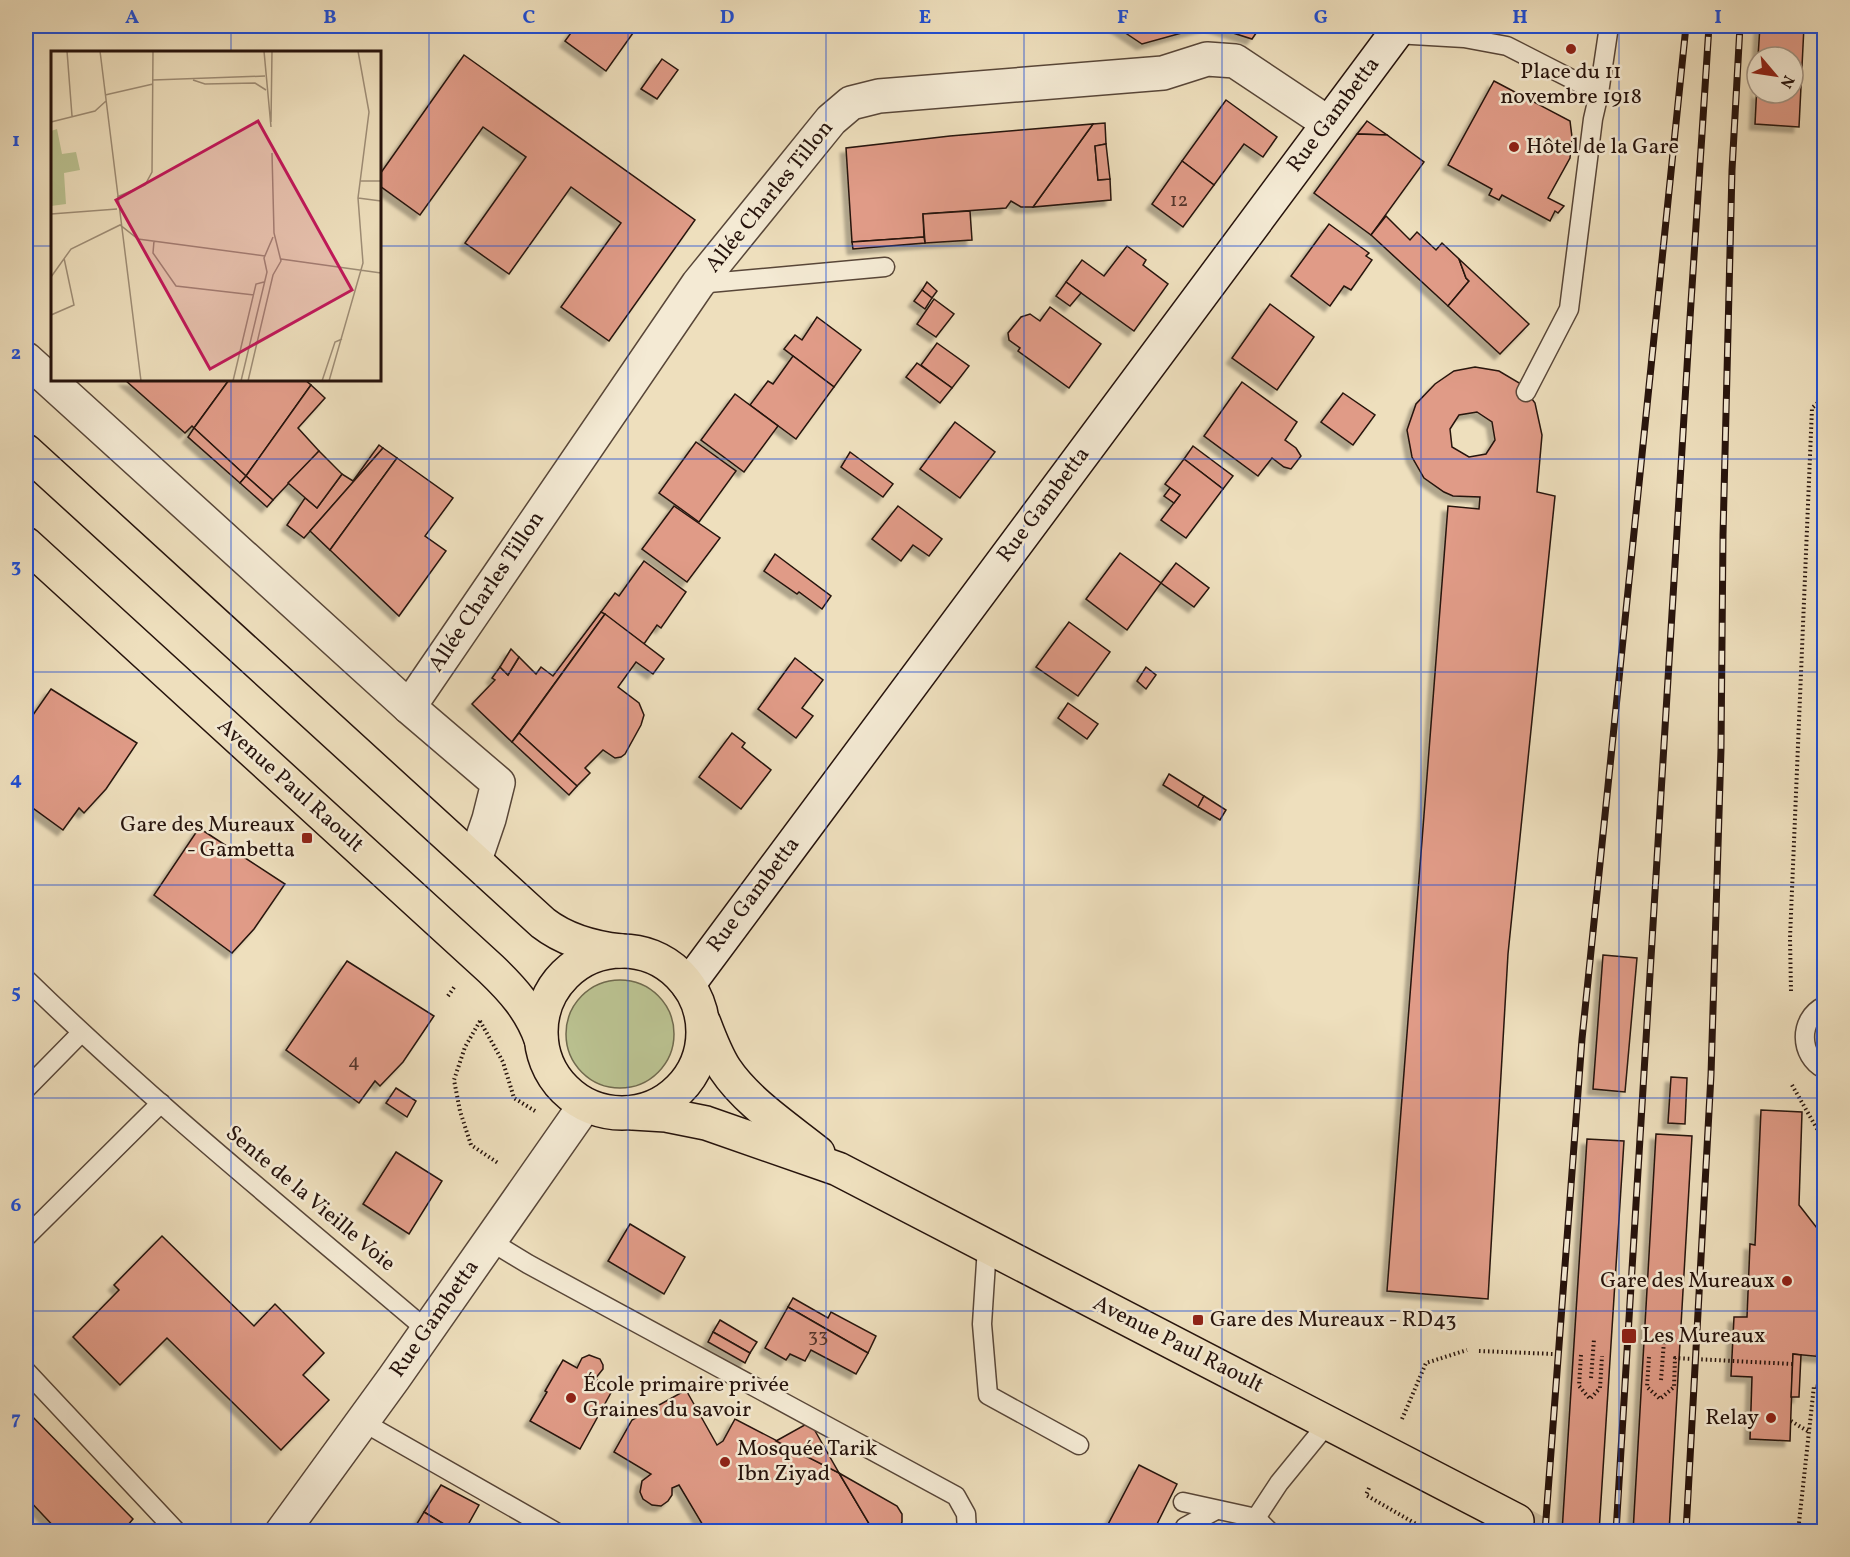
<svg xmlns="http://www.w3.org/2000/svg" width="1850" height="1557" font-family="Vollkorn,serif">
  <defs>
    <filter id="shadow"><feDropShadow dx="-5.5" dy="5.5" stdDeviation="1.5" flood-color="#0004"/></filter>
  </defs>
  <rect width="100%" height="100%" fill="#eedfbd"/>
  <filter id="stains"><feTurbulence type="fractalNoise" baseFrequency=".00333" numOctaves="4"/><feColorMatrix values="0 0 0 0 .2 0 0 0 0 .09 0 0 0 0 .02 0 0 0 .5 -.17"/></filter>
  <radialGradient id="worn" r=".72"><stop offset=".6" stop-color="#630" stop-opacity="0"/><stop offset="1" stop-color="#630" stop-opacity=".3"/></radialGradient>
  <circle fill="#bac190" stroke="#706a4e" stroke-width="1.5" cx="620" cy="1034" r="54"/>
  <g fill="#e09b87" stroke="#26130c" stroke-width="1.5" fill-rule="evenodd" filter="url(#shadow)">
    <path d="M576,26H638L606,71L565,41Z"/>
    <path d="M1115,26H1207L1142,44Z"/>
    <path d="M1211,26H1261L1252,39Z"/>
    <path d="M1760,26H1804L1799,127L1755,124L1757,84V93H1793V57H1758Z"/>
    <path d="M464,55L695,220L609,341L561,307L621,223L571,187L509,274L465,243L526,157L483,127L420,215L380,186V174Z"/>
    <path d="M662,59L678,70L657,99L641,89Z"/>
    <path d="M1494,81L1570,121L1572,137L1570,158L1548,198L1564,206L1558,213L1555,211L1550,221L1502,195L1499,200L1489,195L1492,189L1448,165Z"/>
    <path d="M1226,100L1277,137L1263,157L1244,144L1214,185L1182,161Z"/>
    <path d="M1367,121L1387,135L1357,134Z"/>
    <path d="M1105,123L1106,144L1095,146L1098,180L1110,179L1111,200L1033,207L1093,124Z"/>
    <path d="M1093,124L1033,207H1021L1011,201L1006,208L923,214L924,237L852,242L846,148L950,136Z"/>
    <path d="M1357,134L1387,135L1424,162L1371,235L1314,193Z"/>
    <path d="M1106,144L1110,179L1098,180L1095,146Z"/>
    <path d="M1182,161L1214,185L1183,227L1152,204Z"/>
    <path d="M970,211L972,240L925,243L923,214Z"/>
    <path d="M1386,216L1410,240L1417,232L1436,250L1442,243L1459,259L1466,278L1469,281L1448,306L1371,235Z"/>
    <path d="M1329,224L1369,253L1366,256L1372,260L1351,290L1344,286L1330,306L1291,276Z"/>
    <path d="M924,237L925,243L853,249L852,242Z"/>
    <path d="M1127,246L1146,260L1143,265L1168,284L1134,331L1066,282L1082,260L1104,276Z"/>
    <path d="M1459,259L1529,324L1500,354L1448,306L1469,281L1466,278Z"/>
    <path d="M927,282L937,291L932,298L922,290Z"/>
    <path d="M1066,282L1081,293L1070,306L1056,296Z"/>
    <path d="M922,290L932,298L925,309L914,301Z"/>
    <path d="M934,299L954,314L936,337L917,324Z"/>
    <path d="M1270,304L1314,337L1277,390L1232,358Z"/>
    <path d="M1050,307L1101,344L1069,388L1018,351L1020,348L1009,340L1008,333L1021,317L1030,314L1040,321Z"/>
    <path d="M817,317L861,350L834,387L784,349L795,335L802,340Z"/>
    <path d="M937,343L969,366L952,388L921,365Z"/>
    <path d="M793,356L834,387L796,439L750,405L768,381L773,384Z"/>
    <path d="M917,363L952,388L940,403L906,377Z"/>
    <path d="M1475,367L1499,371L1521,384L1535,403L1542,435L1537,492L1555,496L1508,954L1488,1299L1387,1291L1448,506L1479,509L1480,497L1453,496L1444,492L1424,478L1412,457L1407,430L1416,404L1435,384L1454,371ZM1477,412L1492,422L1495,440L1486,454L1469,457L1452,447L1450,429L1459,415Z"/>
    <path d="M125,380H229L194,428L192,426L185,433Z"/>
    <path d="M229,380H305L311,385L246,476L194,428Z"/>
    <path d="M1242,382L1297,422L1285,440L1296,448L1301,456L1291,469L1284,467L1272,458L1258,476L1204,436Z"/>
    <path d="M311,385L325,398L298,428L319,451L273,500L246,476Z"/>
    <path d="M1343,393L1375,415L1353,445L1321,422Z"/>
    <path d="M735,394L778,426L744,472L701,440Z"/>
    <path d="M955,422L995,452L960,498L920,469Z"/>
    <path d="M194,428L246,476L240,483L188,437Z"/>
    <path d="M696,442L736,471L699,522L659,493Z"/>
    <path d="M379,445L383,448L304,538L287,525L305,498L317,508L342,474L353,481Z"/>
    <path d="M1193,446L1233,476L1223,489L1184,459Z"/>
    <path d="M383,448L397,458L330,550L310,531Z"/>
    <path d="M319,451L342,474L317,508L288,483Z"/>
    <path d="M850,452L893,484L883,497L841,467Z"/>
    <path d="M397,458L453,498L425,536L446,551L399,616L330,550Z"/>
    <path d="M1184,459L1223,489L1186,538L1161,520L1180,495L1165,484Z"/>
    <path d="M246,476L273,500L267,507L240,483Z"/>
    <path d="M1170,488L1180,495L1174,503L1164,496Z"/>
    <path d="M674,506L720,538L687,582L642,549Z"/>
    <path d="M898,506L942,539L929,556L913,545L901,561L872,539Z"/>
    <path d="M1120,553L1161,583L1127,630L1086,599Z"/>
    <path d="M775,554L831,596L822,609L799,592L797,594L764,571Z"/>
    <path d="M644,561L686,592L661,628L657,625L644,644L601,612L615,593L619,596Z"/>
    <path d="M1176,563L1209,588L1194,607L1161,583Z"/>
    <path d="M601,612L605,614L512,742L472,704L495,680L492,678L500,667L508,675L519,657L536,674L541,667L553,676Z"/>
    <path d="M605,614L664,659L653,674L636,662L618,687L639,703L644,715L641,725L625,754L621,757L615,758L603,750L585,768L590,773L577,786L519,733Z"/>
    <path d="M1069,622L1110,652L1078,696L1036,667Z"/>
    <path d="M511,649L519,657L508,675L500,667Z"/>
    <path d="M795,658L823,680L802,708L813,716L796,738L758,709Z"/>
    <path d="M1146,667L1156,675L1146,689L1137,681Z"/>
    <path d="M51,689L137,743L106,789L84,813L79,808L63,830L26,803V725Z"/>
    <path d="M1068,703L1098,724L1087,739L1058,718Z"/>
    <path d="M519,733L577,786L569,795L512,742Z"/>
    <path d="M732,733L745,743L742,747L771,770L741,809L699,777Z"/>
    <path d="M1169,774L1204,796L1198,807L1163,785Z"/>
    <path d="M1204,796L1226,810L1220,820L1198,807Z"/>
    <path d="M199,828L285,884L254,929L232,953L154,895Z"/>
    <path d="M1603,955L1637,958L1625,1092L1593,1089Z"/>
    <path d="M347,961L434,1016L403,1062L380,1086L375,1081L359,1103L286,1050Z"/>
    <path d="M1671,1077L1687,1078L1685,1124L1668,1123Z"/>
    <path d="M396,1088L416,1101L407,1117L386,1103Z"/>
    <path d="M1761,1110L1802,1112L1799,1205L1824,1237V1357L1793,1354L1790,1441L1750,1439L1752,1377L1731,1376L1734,1317H1747L1750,1244L1755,1245Z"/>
    <path d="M1656,1134L1692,1136L1669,1532H1633Z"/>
    <path d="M1587,1139L1624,1141L1599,1532H1562Z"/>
    <path d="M396,1152L442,1181L409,1234L363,1204Z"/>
    <path d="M630,1224L685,1257L664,1294L608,1261Z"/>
    <path d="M162,1236L254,1326L275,1304L324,1353L303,1375L329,1400L281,1450L167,1338L120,1385L73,1337L119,1290L114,1285Z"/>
    <path d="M793,1298L828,1318L831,1312L876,1336L868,1353L788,1307Z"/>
    <path d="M788,1307L868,1353L856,1374L811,1350L805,1361L790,1354L786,1360L765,1348Z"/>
    <path d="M720,1320L757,1342L750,1353L713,1332Z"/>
    <path d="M713,1332L750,1353L745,1363L708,1342Z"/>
    <path d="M1793,1354L1801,1355L1799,1397H1791Z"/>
    <path d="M589,1355L600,1359L603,1365V1369L595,1379L613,1389L580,1449L530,1421L547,1392L545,1391L563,1360L577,1368L582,1358Z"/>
    <path d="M686,1390L717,1445L723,1441L735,1419L839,1473L874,1532H707L679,1485L672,1488V1495L668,1501L661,1506L652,1505L643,1499L640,1492L642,1481L651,1474L614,1452L632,1420Z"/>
    <path d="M26,1410L133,1519L122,1532H59L26,1497Z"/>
    <path d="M810,1422L839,1473L776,1441Z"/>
    <path d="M1139,1465L1177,1484L1153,1532H1104Z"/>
    <path d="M839,1473L897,1506L902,1514V1522L897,1531L888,1532L881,1529L880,1532H874Z"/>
    <path d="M441,1485L479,1505L464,1532H457L424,1512Z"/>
    <path d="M424,1512L457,1532H412Z"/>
  </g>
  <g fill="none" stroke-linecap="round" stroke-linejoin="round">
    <path stroke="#d0c0a2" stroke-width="33" stroke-dasharray="33 16" stroke-linecap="butt" d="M1517,1521L1537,1532"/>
    <g stroke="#584638" stroke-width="21">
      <g id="service">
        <path d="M1395,34L1464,38L1507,46L1599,93"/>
        <path d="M698,284L885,267"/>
        <path d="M1526,392L1569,309L1593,119L1599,93L1609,26"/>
        <path d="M26,979C153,1103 292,1215 428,1331"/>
        <path d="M1824,1006C1798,1019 1799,1056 1824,1069"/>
        <path d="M26,1089L81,1033"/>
        <path d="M26,1237L161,1103"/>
        <path d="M490,1241L528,1264L956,1496L966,1514L967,1532"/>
        <path d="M987,1247L982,1324L988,1395L1079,1445"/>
        <path d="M26,1371L177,1532"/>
        <path d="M363,1422L556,1532"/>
        <path d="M1183,1502L1256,1518L1279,1483L1328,1423"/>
        <path d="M1256,1518L1270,1532"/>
        <path d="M1183,1532L1185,1527L1216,1510"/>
      </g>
    </g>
    <g stroke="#584638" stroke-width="36">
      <g id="minor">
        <path d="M26,359L409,707L498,783L489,819L475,860"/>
        <path d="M409,707L698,284L831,120L851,103L879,96L1163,73L1207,59L1235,61L1328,123"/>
        <path d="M282,1532L394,1378L585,1105"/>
      </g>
    </g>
    <g stroke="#26130c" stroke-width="36">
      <path id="secondary" d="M688,985L1401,26"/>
    </g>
    <g stroke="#26130c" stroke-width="36">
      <g id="primary">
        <path d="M26,451L543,923C565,940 594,948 621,951"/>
        <path d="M26,544L491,969C512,989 531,1010 541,1039"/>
        <circle cx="622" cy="1032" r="81"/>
        <path d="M704,1023C710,1039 716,1055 725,1069C747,1102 787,1128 818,1153"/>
        <path d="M633,1113L666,1115L706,1123L838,1169L1517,1521"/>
      </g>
    </g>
    <g stroke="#26130c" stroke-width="4" stroke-dasharray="1.5 3" stroke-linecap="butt">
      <path d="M1791,991L1790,938L1812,408L1824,397"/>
      <path d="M448,996L455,986"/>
      <path d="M480,1021L465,1047L454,1080L460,1111L471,1145L498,1163"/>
      <path d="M480,1021L503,1062L514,1098L535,1111"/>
      <path d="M1792,1085L1824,1141"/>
      <path d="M1479,1351L1554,1354"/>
      <path d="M1581,1355L1579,1386L1590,1399L1600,1388L1602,1356"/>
      <path d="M1817,1356L1824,1349"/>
      <path d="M1649,1357L1647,1387L1660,1399L1674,1387L1675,1358L1792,1364"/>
      <path d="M1591,1378L1594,1339"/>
      <path d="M1661,1380L1664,1341"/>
      <path d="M1402,1419L1426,1363L1467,1350"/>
      <path d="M1791,1421L1809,1432"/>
      <path d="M1369,1488L1366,1495L1423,1528V1532"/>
      <path d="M1798,1532L1814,1386L1824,1387"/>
    </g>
    <use href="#service" stroke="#f4ead4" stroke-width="18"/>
    <use href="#minor" stroke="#f4ead4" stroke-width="33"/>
    <use href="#secondary" stroke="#f4ead4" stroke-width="33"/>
    <use href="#primary" stroke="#eedfbd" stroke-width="33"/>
    <g stroke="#26130c" stroke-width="7">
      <g id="rail">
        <path d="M1545,1532L1582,1039L1686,26"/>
        <path d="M1616,1532L1690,318L1709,26"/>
        <path d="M1686,1532L1711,1075L1721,749L1723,535L1732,170L1740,26"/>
      </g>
    </g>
    <use href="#rail" stroke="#f4ead4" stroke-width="4.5" stroke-dasharray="14" stroke-linecap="butt"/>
  </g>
  <path fill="none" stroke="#1d4ed8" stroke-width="1.5" stroke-opacity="0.55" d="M231,26V52M429,26V1532M628,26V1532M826,26V1532M1024,26V1532M1222,26V1532M1421,26V1532M1619,26V1532M26,246H52M380,246H1824M231,380V1532M26,459H1824M26,672H1824M26,885H1824M26,1098H1824M26,1311H1824"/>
  <g fill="#8f2418" stroke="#f4ead4" stroke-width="2">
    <circle cx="1571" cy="49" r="6"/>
    <circle cx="1514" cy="147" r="6"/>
    <rect x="301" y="832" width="12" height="12" rx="3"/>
    <circle cx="1787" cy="1281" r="6"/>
    <rect x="1192" y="1314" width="12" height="12" rx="3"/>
    <rect x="1621" y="1328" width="16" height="16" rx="3"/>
    <circle cx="571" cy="1398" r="6"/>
    <circle cx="1771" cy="1418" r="6"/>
    <circle cx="725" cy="1462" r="6"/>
  </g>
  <g text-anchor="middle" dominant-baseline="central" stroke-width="5" stroke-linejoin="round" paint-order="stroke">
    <g font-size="20" fill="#54352b">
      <text x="1179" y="201">12</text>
      <text x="354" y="1062">4</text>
      <text x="818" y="1337">33</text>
    </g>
    <g font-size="22" fill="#26130c" stroke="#f4ead4" text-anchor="start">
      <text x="1571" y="72" text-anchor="middle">Place du 11<tspan x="1571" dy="25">novembre 1918</tspan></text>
      <text x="1526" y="147">Hôtel de la Gare</text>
      <text x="295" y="825" text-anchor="end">Gare des Mureaux<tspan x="295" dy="25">- Gambetta</tspan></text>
      <text x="1775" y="1281" text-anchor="end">Gare des Mureaux</text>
      <text x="1210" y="1320">Gare des Mureaux - RD43</text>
      <text x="1642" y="1336">Les Mureaux</text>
      <text x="583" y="1385">École primaire privée<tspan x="583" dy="25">Graines du savoir</tspan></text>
      <text x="1759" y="1418" text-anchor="end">Relay</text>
      <text x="737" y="1449">Mosquée Tarik<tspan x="737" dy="25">Ibn Ziyad</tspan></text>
    </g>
    <g font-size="22" fill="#26130c" stroke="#f4ead4">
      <text transform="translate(1334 115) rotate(-53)">Rue Gambetta</text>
      <text transform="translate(770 197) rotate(-51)">Allée Charles Tillon</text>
      <text transform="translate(1044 505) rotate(-53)">Rue Gambetta</text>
      <text transform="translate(487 592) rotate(-56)">Allée Charles Tillon</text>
      <text transform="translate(290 786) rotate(42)">Avenue Paul Raoult</text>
      <text transform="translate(754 895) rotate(-53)">Rue Gambetta</text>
      <text transform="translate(310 1199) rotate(40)">Sente de la Vieille Voie</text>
      <text transform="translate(435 1319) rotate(-55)">Rue Gambetta</text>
      <text transform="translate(1178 1345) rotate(27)">Avenue Paul Raoult</text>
    </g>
  </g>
  <g transform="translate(51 51)">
    <rect width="330" height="330" fill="#eedfbd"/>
    <path d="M6,78L11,103L25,101L29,119L13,122L15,153L0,155V80Z" fill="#bac190"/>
    <path fill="none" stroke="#9e8d76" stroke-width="1.5" d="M16,0L21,65M49,0L90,330M213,0L220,76M102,29L214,25M142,29L154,33L204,32L215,39M54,44L102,33M0,71L44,60L55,50M220,71L221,0M309,130H330M66,146L94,134L101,121L102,0M307,147L330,150M0,163L66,158M103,190L102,202L125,235L203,244M230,208L330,222M0,226L20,198L69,174L87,188L214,205M0,264L23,254L13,207M182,330L205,233L213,231M190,330L216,221L213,207L222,186M197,330L222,224L230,210L223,182L221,102M271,330L284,291L291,288M278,330L312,212L307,147L318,61L307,0"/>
    <path fill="#c2185b" fill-opacity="0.15" stroke="#c2185b" stroke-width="3" d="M207,70L301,239L159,318L65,149Z"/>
    <rect width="330" height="330" fill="none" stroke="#26130c" stroke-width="3"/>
  </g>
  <rect width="1850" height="1557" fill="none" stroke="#eedfbd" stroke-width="66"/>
  <g transform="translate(1775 75) rotate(119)"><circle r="28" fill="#f4ead4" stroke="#a29484" stroke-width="1.5"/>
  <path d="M0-4.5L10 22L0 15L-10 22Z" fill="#8f2418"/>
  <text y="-9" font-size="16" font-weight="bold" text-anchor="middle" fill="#26130c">N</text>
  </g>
  <rect x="33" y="33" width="1784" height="1491" fill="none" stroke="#1d4ed8" stroke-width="2"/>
  <g font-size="20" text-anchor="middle" font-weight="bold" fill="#1d4ed8">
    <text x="132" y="23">A</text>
    <text x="330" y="23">B</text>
    <text x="529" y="23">C</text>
    <text x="727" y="23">D</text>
    <text x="925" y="23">E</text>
    <text x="1123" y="23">F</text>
    <text x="1321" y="23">G</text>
    <text x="1520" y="23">H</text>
    <text x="1718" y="23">I</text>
    <text x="16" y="146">1</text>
    <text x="16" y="359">2</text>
    <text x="16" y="572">3</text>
    <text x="16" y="785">4</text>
    <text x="16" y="998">5</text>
    <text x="16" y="1211">6</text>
    <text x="16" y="1424">7</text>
  </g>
  <rect width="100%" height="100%" filter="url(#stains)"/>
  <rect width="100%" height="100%" fill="url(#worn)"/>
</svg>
